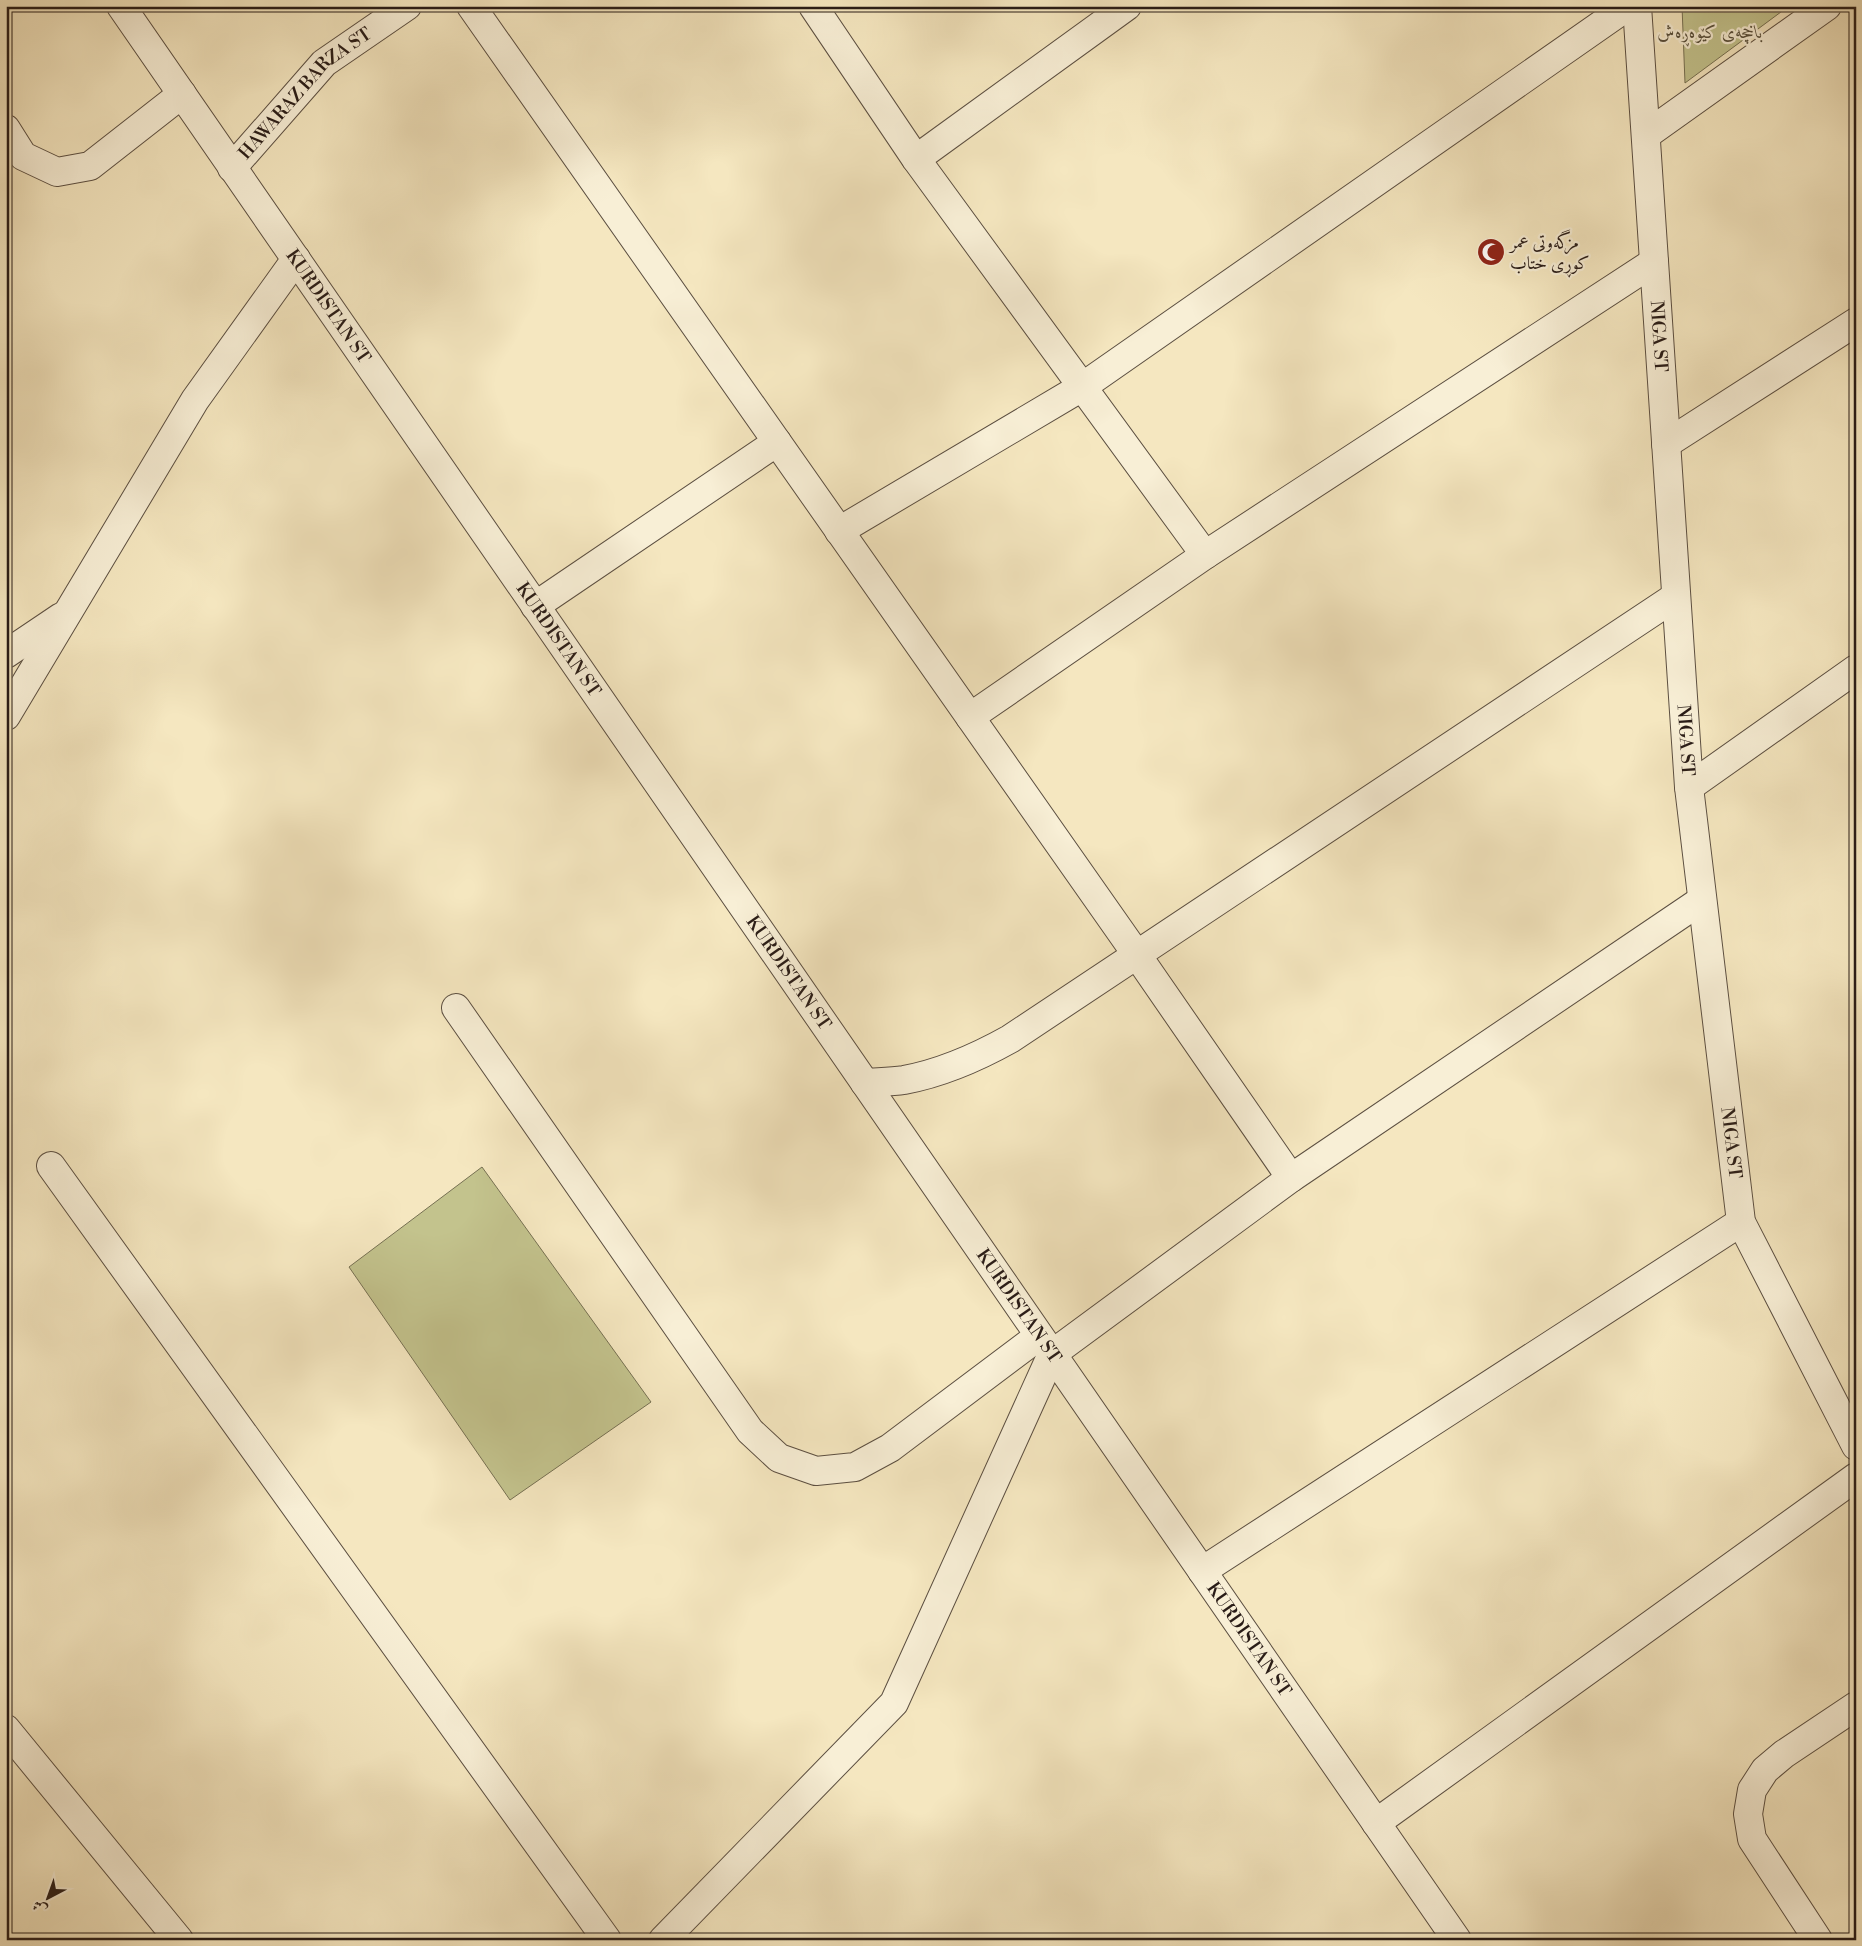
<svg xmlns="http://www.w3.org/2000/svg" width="1862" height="1946" font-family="'Libre Bodoni',Amiri,serif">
  <rect width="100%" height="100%" fill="#f5e7c0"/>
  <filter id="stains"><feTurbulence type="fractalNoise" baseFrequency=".004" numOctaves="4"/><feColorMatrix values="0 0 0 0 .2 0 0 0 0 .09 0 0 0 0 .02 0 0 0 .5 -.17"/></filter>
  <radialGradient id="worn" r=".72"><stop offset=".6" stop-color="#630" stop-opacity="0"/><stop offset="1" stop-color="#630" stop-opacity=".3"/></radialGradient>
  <g fill="#c3c38d" stroke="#767052">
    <path d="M1682,6H1789L1685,83Z"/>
    <path d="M482,1167L651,1402L510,1500L349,1267Z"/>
  </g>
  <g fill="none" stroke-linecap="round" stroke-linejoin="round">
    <g stroke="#5c4f41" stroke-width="30">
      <g id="minor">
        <path id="s1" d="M121,6L1457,1940"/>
        <path d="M471,6L1137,955L1291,1178"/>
        <path d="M813,6L916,159L1205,555"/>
        <path id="s2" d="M1637,6L1689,787L1741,1222L1856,1446"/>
        <path d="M6,129L23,156L57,172L90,166L182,94"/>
        <path d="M1646,135L1827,6"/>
        <path d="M916,159L1127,6"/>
        <path id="s3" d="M232,168L324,63L407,6"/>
        <path d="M1666,444L1856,322"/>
        <path d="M839,531L1082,387L1628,6"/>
        <path d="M535,606L777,442"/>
        <path d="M6,654L61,617"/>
        <path d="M6,716L195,400L296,259"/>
        <path d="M970,717L1205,555L1654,262"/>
        <path d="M1689,787L1856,669"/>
        <path d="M456,1008L750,1431L779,1458L816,1471L855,1467L890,1448L1039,1336"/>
        <path d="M865,1083C877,1082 891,1082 904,1080C942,1073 976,1058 1010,1039L1675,597"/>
        <path d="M51,1166L607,1940"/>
        <path d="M1202,1571L1741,1222"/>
        <path d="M6,1729L179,1940"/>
        <path d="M1376,1823L1856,1477"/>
        <path d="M663,1940L894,1703L1052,1354L1291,1178L1702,900"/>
        <path d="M1818,1940L1752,1839L1748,1814L1752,1790L1765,1770L1784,1754L1856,1706"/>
      </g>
    </g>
    <use href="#minor" stroke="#f8efd6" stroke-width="28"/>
  </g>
  <defs>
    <g id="mosque-disc" transform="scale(1.4375)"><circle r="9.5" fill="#8f2418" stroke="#f8efd6"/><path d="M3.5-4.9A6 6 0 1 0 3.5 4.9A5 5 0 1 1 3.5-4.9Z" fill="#fff"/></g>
  </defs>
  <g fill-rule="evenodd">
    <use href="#mosque-disc" x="1491" y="252"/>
  </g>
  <g text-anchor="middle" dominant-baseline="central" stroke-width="4.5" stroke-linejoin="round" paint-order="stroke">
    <g font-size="18" font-style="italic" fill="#574e3a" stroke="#f8efd6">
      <text x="1710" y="32">باخچه‌ی كێوه‌ڕه‌ش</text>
    </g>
    <g font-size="18" fill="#291c17" stroke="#f8efd6">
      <text stroke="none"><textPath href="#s3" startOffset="105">HAWARAZ BARZA ST</textPath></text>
      <text stroke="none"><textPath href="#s1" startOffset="365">KURDISTAN ST</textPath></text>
      <text stroke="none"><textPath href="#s2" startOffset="331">NIGA ST</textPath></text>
      <text stroke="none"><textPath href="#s1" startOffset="770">KURDISTAN ST</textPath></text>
      <text stroke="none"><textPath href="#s2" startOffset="736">NIGA ST</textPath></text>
      <text stroke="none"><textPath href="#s1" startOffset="1175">KURDISTAN ST</textPath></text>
      <text stroke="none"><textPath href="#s2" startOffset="1141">NIGA ST</textPath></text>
      <text stroke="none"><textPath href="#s1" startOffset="1580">KURDISTAN ST</textPath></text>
      <text stroke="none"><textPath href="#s1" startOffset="1985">KURDISTAN ST</textPath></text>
    </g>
    <g font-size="18" fill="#291c17" stroke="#f8efd6" text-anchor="start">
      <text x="1510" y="242">مزگەوتی عمر<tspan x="1510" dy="21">کوڕی ختاب</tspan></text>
    </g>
  </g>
  <rect width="1862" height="1946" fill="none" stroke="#f5e7c0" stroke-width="25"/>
  <rect x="8" y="8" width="1847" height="1931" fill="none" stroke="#291c17" stroke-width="2.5"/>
  <rect x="12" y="12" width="1837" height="1921" fill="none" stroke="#291c17"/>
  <g transform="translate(48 1898) rotate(221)" stroke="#f8efd6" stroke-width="4" paint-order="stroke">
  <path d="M0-4L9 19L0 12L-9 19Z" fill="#291c17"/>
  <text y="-8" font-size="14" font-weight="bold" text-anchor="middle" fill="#291c17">ش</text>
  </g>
  <rect width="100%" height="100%" filter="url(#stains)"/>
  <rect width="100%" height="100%" fill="url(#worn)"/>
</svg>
